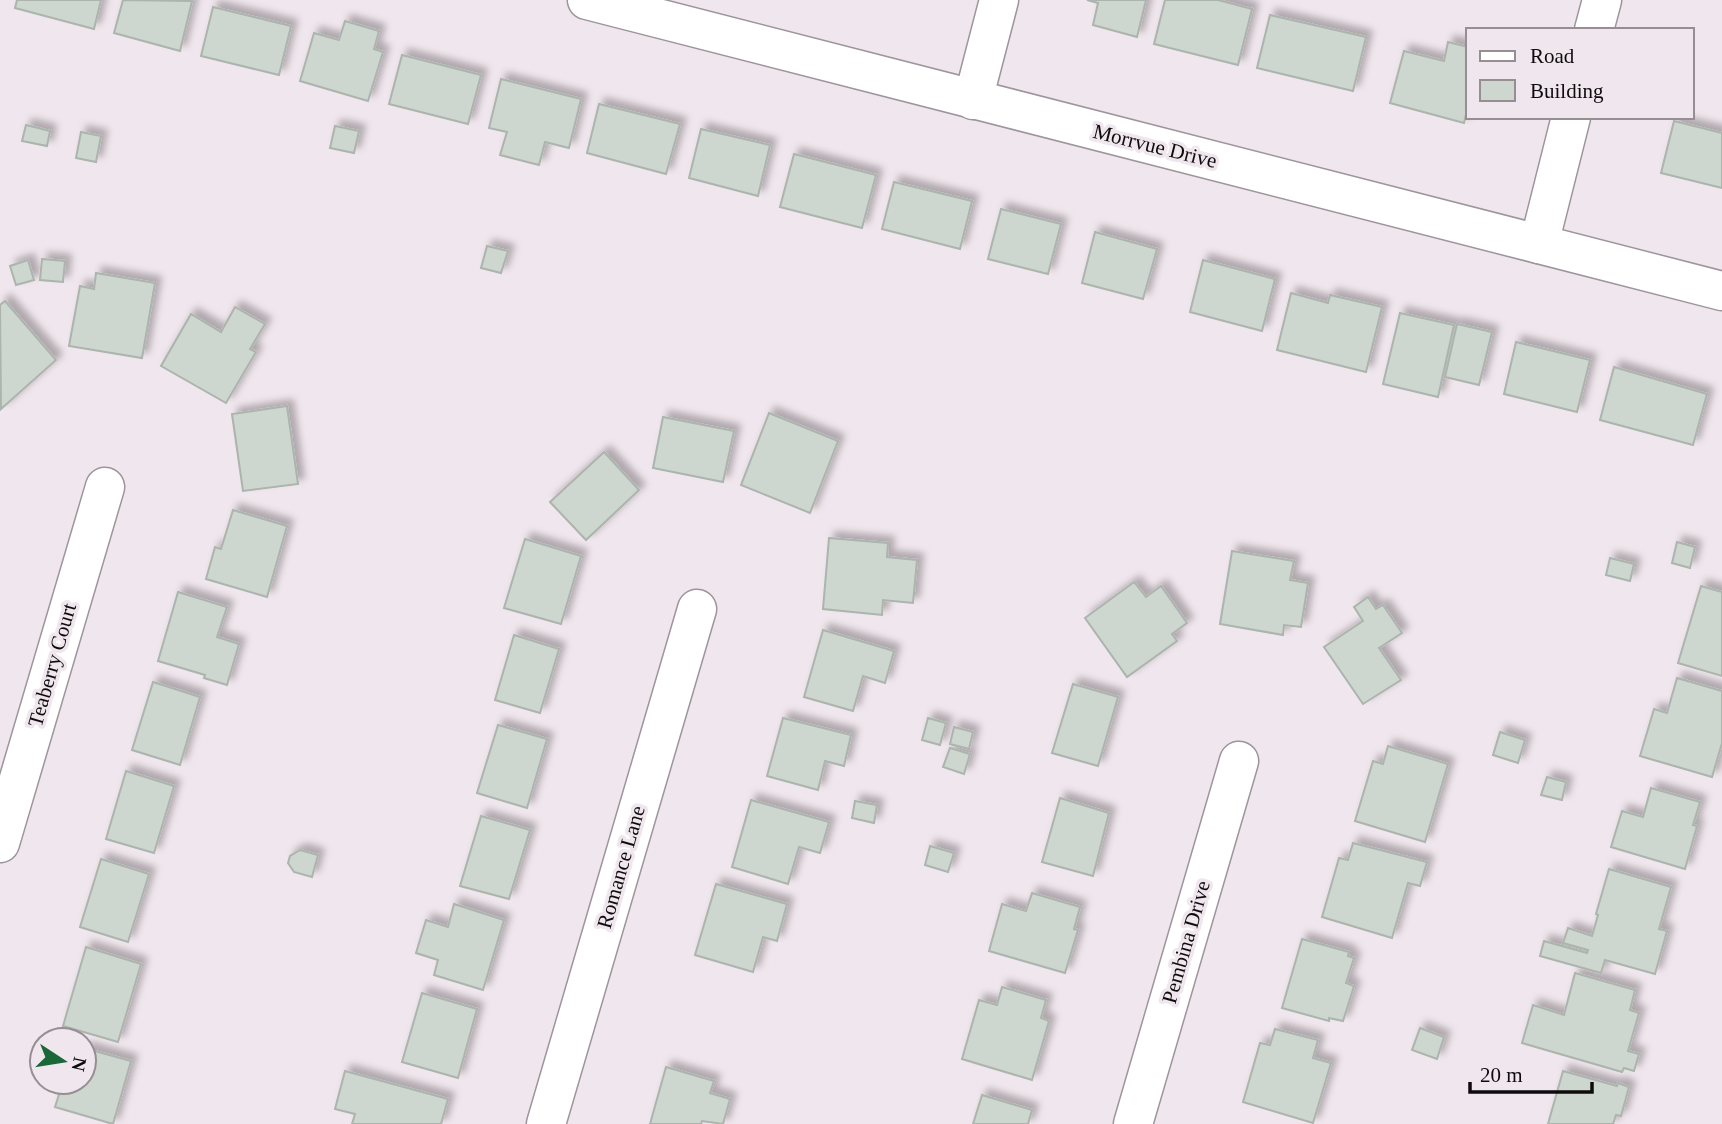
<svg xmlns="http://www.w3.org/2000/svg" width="1722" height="1124" font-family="Georgia,serif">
  <defs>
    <filter id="shadow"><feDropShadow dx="6" dy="-6" stdDeviation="3.5" flood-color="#0004"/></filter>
  </defs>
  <rect width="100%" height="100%" fill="#f0e6ed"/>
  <g fill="#cdd6cf" stroke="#abb4ad" stroke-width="2" filter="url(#shadow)">
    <path d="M17,0H101L94,29L15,8Z"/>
    <path d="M123,0L192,1L180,51L114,33Z"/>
    <path d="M1087,0H1146L1137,37L1093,25L1098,3Z"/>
    <path d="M1165,0H1218L1252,9L1238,65L1154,44Z"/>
    <path d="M213,7L291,26L279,75L201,56Z"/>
    <path d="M1270,15L1366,37L1353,91L1257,68Z"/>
    <path d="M345,21L379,31L374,49L383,52L368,101L300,81L314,33L339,40Z"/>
    <path d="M1448,42L1468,47V106L1464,123L1390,103L1404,51L1444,61Z"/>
    <path d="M402,55L481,75L468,124L389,104Z"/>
    <path d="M501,79L581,99L569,148L545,142L539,165L500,155L507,132L489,128Z"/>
    <path d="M599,104L680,124L666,174L587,153Z"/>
    <path d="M1674,121L1722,133V188L1661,173Z"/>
    <path d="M26,125L50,131L47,146L22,141Z"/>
    <path d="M335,126L359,131L354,153L330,148Z"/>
    <path d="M701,129L770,145L758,196L689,178Z"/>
    <path d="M81,132L101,136L96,162L76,158Z"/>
    <path d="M794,154L876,175L862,228L780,207Z"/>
    <path d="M894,182L972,201L960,249L882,229Z"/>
    <path d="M1001,209L1061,224L1048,274L988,259Z"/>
    <path d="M1095,232L1157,249L1143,299L1082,283Z"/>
    <path d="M487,246L508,251L501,273L481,268Z"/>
    <path d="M42,259L65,261L63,282L40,280Z"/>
    <path d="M28,260L34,280L16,285L10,266Z"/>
    <path d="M1203,260L1275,279L1262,331L1190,312Z"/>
    <path d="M96,273L155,283L142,358L69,346L80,286L94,289Z"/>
    <path d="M1291,293L1328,303L1330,295L1382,307L1366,372L1277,350Z"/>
    <path d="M5,301L56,360L1,409L0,305Z"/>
    <path d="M235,307L265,324L250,349L256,352L226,403L161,366L191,314L221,332Z"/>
    <path d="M1400,313L1454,325L1438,397L1383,384Z"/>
    <path d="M1457,324L1492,332L1479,385L1445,377Z"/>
    <path d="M1516,342L1590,360L1577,412L1504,394Z"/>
    <path d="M1614,367L1707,394L1693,445L1600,420Z"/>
    <path d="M287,406L298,484L243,491L232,414Z"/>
    <path d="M769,413L838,441L810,513L741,485Z"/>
    <path d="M663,417L734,431L723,482L653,468Z"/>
    <path d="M604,452L639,490L586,540L550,502Z"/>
    <path d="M233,510L287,526L267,597L206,579L215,547L221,549Z"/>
    <path d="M829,538L888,543L887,557L917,560L913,603L883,600L882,615L823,609Z"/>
    <path d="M525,539L581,556L561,624L504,608Z"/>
    <path d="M1677,542L1695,547L1690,568L1672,563Z"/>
    <path d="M1232,551L1294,561L1290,580L1308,583L1301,627L1284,625L1283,635L1220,624Z"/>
    <path d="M1610,558L1634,564L1630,581L1606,575Z"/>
    <path d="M1134,582L1146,597L1161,586L1187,623L1172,634L1177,641L1127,677L1085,618Z"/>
    <path d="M1701,586L1722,592V676L1678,663Z"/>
    <path d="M178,592L227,607L217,637L239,644L227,685L204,678L205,675L158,661Z"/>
    <path d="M1368,597L1376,609L1383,605L1402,633L1379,648L1401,680L1363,704L1324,647L1363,621L1354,607Z"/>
    <path d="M823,630L894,651L885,683L863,676L853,711L804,697Z"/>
    <path d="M514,635L559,649L540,713L495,700Z"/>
    <path d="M1677,678L1722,691V743L1712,777L1640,756L1654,709L1667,713Z"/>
    <path d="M153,682L200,697L180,765L132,750Z"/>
    <path d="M1073,684L1118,697L1098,766L1052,753Z"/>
    <path d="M783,718L851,735L844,766L825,761L818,790L767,776Z"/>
    <path d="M928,718L946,723L940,745L922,740Z"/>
    <path d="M498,725L547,739L527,808L477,793Z"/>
    <path d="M954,727L973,732L969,749L950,744Z"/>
    <path d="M1500,732L1525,740L1518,763L1493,755Z"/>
    <path d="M1388,746L1448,764L1425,842L1355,821L1373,761L1383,764Z"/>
    <path d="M950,748L970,754L964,774L943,767Z"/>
    <path d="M126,771L174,786L154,853L106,839Z"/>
    <path d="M1547,777L1566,782L1562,800L1541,795Z"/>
    <path d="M1651,788L1700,802L1693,825L1697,826L1685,869L1611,847L1622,811L1643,817Z"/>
    <path d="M1060,798L1109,813L1093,876L1042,862Z"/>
    <path d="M751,800L829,822L820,853L799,847L788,884L732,867Z"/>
    <path d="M855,801L877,805L874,823L852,818Z"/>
    <path d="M481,816L530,830L509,899L460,886Z"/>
    <path d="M1353,843L1427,862L1420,886L1408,883L1392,938L1322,917L1339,858L1348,860Z"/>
    <path d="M930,846L954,853L948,872L925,865Z"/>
    <path d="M300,850L318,855L312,877L294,872L288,863L290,856Z"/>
    <path d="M101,859L149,874L128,942L80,927Z"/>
    <path d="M1609,869L1671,887L1659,929L1667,931L1655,974L1605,960L1601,973L1540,956L1544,941L1587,953L1588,950L1563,943L1568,928L1592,936L1598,915L1596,914Z"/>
    <path d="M716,884L787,904L777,941L763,937L753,972L695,955Z"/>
    <path d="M1032,893L1080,907L1074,929L1078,930L1065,973L989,951L1002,904L1026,911Z"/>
    <path d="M454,904L504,920L483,990L434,975L438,960L416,953L426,920L448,927Z"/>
    <path d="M1302,939L1349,952L1348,956L1354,958L1346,983L1354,986L1343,1021L1329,1018V1021L1282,1008Z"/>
    <path d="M86,947L141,964L118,1042L63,1026Z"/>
    <path d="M1575,973L1635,990L1630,1010L1639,1013L1628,1051L1639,1054L1634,1071L1624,1068L1622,1072L1522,1043L1533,1005L1564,1015Z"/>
    <path d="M1002,987L1046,1000L1041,1018L1049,1021L1032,1080L962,1059L979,1000L997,1005Z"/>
    <path d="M422,993L477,1009L458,1078L402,1062Z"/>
    <path d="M1420,1028L1444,1037L1437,1059L1412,1050Z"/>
    <path d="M1275,1029L1318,1040L1313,1058L1331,1063L1313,1123L1243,1102L1260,1043L1270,1045Z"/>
    <path d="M84,1048L131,1061L113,1124L55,1107L63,1082H84Z"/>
    <path d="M666,1067L714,1081L710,1093L730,1099L723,1124L702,1121L701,1124H650Z"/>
    <path d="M345,1071L448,1099L441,1124H352L355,1114L335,1109Z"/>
    <path d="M1563,1071L1617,1086L1618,1083L1629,1087L1621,1116L1616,1115L1613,1124H1548Z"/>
    <path d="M982,1095L1032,1110L1028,1124H973Z"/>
  </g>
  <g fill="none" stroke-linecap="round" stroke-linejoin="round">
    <g stroke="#9e959c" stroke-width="41">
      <g id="street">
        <path d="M587,0L1722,291"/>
        <path d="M1594,30L1602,0"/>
        <path d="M973,100L999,0"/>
        <path d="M1539,244L1571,117"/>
        <path d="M0,843L105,487"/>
        <path d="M546,1124L697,609"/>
        <path d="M1133,1124L1239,761"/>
      </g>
    </g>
    <use href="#street" stroke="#fff" stroke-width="38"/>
  </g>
  <g text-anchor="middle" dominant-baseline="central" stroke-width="7" stroke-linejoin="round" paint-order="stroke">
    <g font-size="21" fill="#0e0b0d" stroke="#f0e6ed">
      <text transform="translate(1155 146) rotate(14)">Morrvue Drive</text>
      <text transform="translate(52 665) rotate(-74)">Teaberry Court</text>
      <text transform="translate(621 867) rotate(-74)">Romance Lane</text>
      <text transform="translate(1186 942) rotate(-74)">Pembina Drive</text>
    </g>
  </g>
  <rect x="1466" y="28" width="228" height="91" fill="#f0e6ed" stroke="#968e93" stroke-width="2"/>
  <rect x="1480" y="51" width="35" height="10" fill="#ffffff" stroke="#968e93" stroke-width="2"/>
  <text x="1530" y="63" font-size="21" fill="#0e0b0d">Road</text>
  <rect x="1480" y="80" width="35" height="21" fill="#cdd6cf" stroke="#968e93" stroke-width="2"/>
  <text x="1530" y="98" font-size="21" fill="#0e0b0d">Building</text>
  <g transform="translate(63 1061) rotate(102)"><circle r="33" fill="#f0e6ed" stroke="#968e93" stroke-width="2"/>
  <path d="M0-5L12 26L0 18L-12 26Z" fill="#1a6837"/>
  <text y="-10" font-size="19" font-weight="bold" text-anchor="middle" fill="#0e0b0d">N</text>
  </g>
  <path d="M1470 1082v10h122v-10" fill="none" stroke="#0e0b0d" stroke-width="3.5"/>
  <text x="1480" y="1082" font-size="21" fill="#0e0b0d" stroke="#f0e6ed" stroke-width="5" paint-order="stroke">20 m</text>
</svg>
